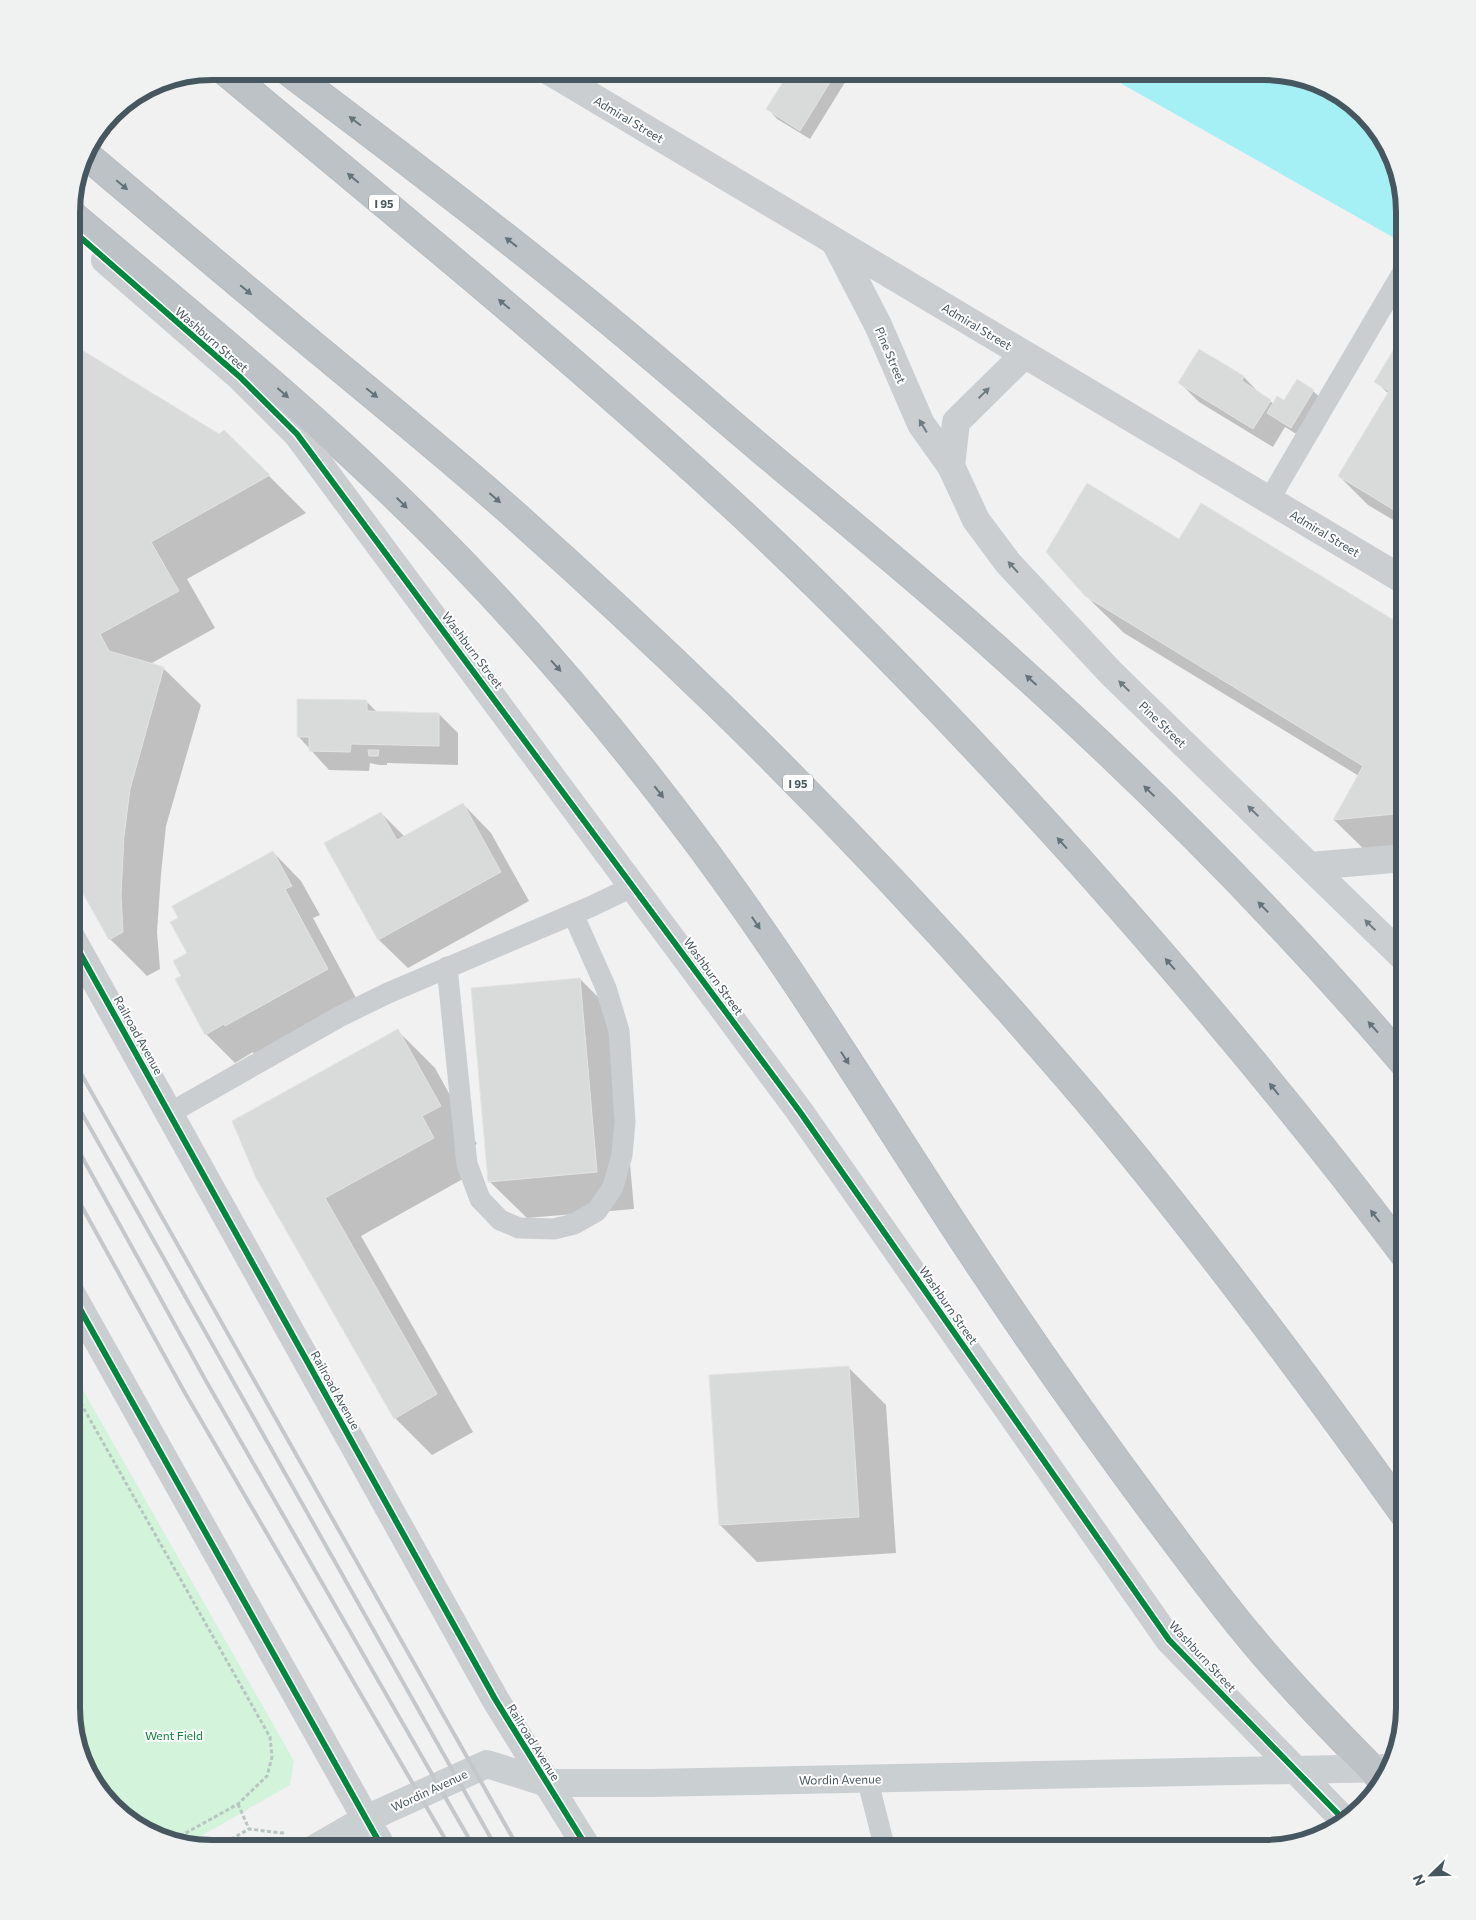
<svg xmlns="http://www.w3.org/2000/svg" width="1476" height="1920" font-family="Commissioner,sans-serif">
  <rect width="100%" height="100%" fill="#f2f1f1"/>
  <path fill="#d3f3db" d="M71,1369L294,1761L290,1785L189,1843L142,1830L95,1786L71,1708Z"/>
  <path fill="#a4f0f5" d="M1099,71L1273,72L1334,90L1381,134L1405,212V244Z"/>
  <g fill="#0003">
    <path d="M791,71H852L810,139L777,119L768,109Z"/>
    <path d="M1405,333V512L1399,521L1401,522L1405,517V527L1368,505L1339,476L1389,394L1376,382Z"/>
    <path d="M72,345L219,435L224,431L306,513L187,579L215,628L150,664L163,668L201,705L166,826L161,874L157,932L160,969L147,976L110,939L71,869Z"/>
    <path d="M1199,351L1244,377L1261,395L1274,404L1313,391L1323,400L1301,437L1285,427L1273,447L1199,402L1180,383Z"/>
    <path d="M1179,541L1405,629V853L1371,856L1334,820L1359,776L1124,633L1086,596Z"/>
    <path d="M366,701L378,713L439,714L458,733V765L387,763V765H379L370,763L369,771L329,770L298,736Z"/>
    <path d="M463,804L491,833L529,901L408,968L379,940L326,844L381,813L405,837Z"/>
    <path d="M273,852L301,881L320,915L313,918L356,998L254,1054L253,1052L235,1063L206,1034L183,977L189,954Z"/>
    <path d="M580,979L617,1016L634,1209L527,1218L489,1181Z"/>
    <path d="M398,1031L435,1068L477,1144L459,1153L470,1175L361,1236L473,1432L432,1455L395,1418L257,1178Z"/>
    <path d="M848,1367L886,1405L896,1553L757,1562L720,1525Z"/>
  </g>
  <g fill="#d9dada" stroke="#e3e3e4">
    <path d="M790,71H837L800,131L766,109Z"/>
    <path d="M1405,331V514L1404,516L1338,476L1389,391L1374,382Z"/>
    <path d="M72,344L219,434L224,430L270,475L151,542L179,591L100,634L109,651L164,667L130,789L124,836L121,894L123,932L109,940L71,872Z"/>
    <path d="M1199,349L1244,376L1242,381L1271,400L1253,429L1178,383Z"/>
    <path d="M1297,379L1314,390L1291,428L1267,413L1277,396L1284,400Z"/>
    <path d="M1087,483L1179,539L1201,503L1405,627V813L1333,820L1363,766L1085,596L1046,552Z"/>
    <path d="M297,699L367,700V711L439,713V746L351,744L350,752L309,751V737H297Z"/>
    <path d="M368,750H379L378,756H369Z"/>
    <path d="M463,803L501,872L378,940L324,843L381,812L397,840Z"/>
    <path d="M273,851L292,886L285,889L328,969L225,1026L224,1024L205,1035L175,979L181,976L173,961L187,953L170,922L178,918L172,906Z"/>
    <path d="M580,978L597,1172L488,1182L471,988Z"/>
    <path d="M398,1029L441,1106L422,1116L434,1138L325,1198L437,1394L394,1419L256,1178L232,1121Z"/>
    <path d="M849,1366L859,1517L719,1525L709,1375Z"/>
  </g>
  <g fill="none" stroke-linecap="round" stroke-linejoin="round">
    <g stroke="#b6bdc2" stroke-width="30">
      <g id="highway">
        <path d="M225,71C398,215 572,357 737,509C856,620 969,738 1078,859C1192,987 1302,1118 1405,1255"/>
        <path d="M288,71C384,143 480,216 574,292C644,348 712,408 781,466C852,525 924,584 993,646C1139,776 1278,915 1405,1064"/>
        <path d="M85,154C155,213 226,273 297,332C368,391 440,449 509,510C581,574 651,639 720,706C847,830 969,961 1085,1097C1198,1231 1303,1372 1405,1515"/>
        <path d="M72,215C180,306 290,395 391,492C501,597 600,712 691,833C786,959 869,1095 955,1227C1019,1325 1086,1421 1156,1515C1187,1556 1217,1598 1250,1637C1292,1688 1338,1735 1384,1781"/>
      </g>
    </g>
    <g stroke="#b7c6c0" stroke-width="3" stroke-dasharray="4 2.5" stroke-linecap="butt">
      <path d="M71,1386L270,1737L272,1757L267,1776L238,1804L175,1839"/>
      <path d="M238,1804L249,1829"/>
      <path d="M214,1849L249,1829L282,1833L285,1832"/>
    </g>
    <g stroke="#caced0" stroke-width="21">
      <path d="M1269,500L1404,270"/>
      <path d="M447,967L467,1164L480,1199L500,1220L519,1228L554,1229L574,1224L597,1211L613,1187L622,1155L625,1122L619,1031L606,988L573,914"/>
      <path d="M170,1113L339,1017L388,993L590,907L634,886"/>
      <path d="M867,1778L885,1849"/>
    </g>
    <g stroke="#caced0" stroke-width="28">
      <path d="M549,71L1405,581"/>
      <path d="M835,242L878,325L921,424L951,466L976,520L1008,563L1111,673L1405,959"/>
      <path d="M105,260L240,377L297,434L800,1112L1169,1640L1346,1822"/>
      <path d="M951,466L956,422L1024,355"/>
      <path d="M1310,866L1405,858"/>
      <path d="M71,937L495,1699L547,1783"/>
      <path d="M71,1293L366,1819"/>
    </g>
    <g stroke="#cacfd2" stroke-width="28">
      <path d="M547,1783L588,1849"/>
      <path d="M366,1819L383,1849"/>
      <path d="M314,1849L366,1819L487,1764L547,1783H649L1389,1768"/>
    </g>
    <use href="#highway" stroke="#bcc2c6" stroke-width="28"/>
    <g stroke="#c5c8ca" stroke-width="4">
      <path d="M71,1056L519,1849"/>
      <path d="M71,1094L497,1849"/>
      <path d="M71,1137L206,1381L475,1849"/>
      <path d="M71,1187L185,1393L451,1849"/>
    </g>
    <g stroke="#fff" stroke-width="9">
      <g id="cycleway">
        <path d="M72,230L240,377L297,434L800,1112L1169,1640L1346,1822"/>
        <path d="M71,937L495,1699L588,1849"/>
        <path d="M71,1293L383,1849"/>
      </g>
    </g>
    <use href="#cycleway" stroke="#00873e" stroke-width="6"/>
  </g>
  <defs><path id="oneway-solid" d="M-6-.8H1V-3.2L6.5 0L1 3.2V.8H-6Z" transform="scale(1.25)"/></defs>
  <g fill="#64727a">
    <use href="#oneway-solid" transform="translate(355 121) rotate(-143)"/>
    <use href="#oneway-solid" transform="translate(353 178) rotate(-140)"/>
    <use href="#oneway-solid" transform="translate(122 185) rotate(40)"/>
    <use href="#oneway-solid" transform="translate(511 242) rotate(-142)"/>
    <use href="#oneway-solid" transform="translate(246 290) rotate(40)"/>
    <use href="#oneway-solid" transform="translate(504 304) rotate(-140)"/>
    <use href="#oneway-solid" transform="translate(283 393) rotate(41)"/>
    <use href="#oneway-solid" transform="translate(372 393) rotate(39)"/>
    <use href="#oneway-solid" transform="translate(495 498) rotate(41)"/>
    <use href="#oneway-solid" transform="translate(402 503) rotate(45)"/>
    <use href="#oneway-solid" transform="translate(556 666) rotate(48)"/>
    <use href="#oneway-solid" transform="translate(1031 680) rotate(-138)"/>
    <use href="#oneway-solid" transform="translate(1149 791) rotate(-136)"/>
    <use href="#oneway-solid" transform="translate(659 792) rotate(52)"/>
    <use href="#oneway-solid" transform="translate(1062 843) rotate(-132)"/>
    <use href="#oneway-solid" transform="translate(1263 907) rotate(-134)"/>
    <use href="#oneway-solid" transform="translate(756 923) rotate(56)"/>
    <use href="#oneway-solid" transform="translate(1170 964) rotate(-131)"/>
    <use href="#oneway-solid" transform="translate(1373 1027) rotate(-132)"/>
    <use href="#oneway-solid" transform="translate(845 1058) rotate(57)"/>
    <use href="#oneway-solid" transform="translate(1274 1089) rotate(-129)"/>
    <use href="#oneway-solid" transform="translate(1375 1216) rotate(-128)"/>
  </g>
  <g fill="#6e7b82">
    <use href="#oneway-solid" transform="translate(984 393) rotate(-44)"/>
    <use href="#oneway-solid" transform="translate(923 426) rotate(-121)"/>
    <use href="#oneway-solid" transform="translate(1013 567) rotate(-132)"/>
    <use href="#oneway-solid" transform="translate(1124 686) rotate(-136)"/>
    <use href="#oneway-solid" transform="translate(1253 811) rotate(-136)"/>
    <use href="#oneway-solid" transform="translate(1370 925) rotate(-136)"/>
  </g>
  <g text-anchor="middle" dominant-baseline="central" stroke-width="4" stroke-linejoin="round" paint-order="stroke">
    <g fill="#fff" stroke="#7e8990" stroke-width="1">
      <rect x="369" y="194.5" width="30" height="17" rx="4"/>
      <rect x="783" y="774.5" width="30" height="17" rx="4"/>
    </g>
    <g font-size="11" font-weight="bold" fill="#465760">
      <text x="384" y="203">I 95</text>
      <text x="798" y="783">I 95</text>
    </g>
    <g font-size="12" fill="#465760" stroke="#fff">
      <text transform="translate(629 119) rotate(31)">Admiral Street</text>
      <text transform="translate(977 326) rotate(31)">Admiral Street</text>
      <text transform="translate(212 339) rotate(41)">Washburn Street</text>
      <text transform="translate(891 355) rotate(67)">Pine Street</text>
      <text transform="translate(1325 533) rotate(31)">Admiral Street</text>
      <text transform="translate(473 650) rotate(53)">Washburn Street</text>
      <text transform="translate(1163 724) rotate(44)">Pine Street</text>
      <text transform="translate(714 976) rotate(54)">Washburn Street</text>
      <text transform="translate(139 1035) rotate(61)">Railroad Avenue</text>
      <text transform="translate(949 1305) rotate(55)">Washburn Street</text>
      <text transform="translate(336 1390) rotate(61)">Railroad Avenue</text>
      <text transform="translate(1203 1656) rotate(47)">Washburn Street</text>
      <text transform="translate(534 1742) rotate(58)">Railroad Avenue</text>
      <text transform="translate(840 1779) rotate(-1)">Wordin Avenue</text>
      <text transform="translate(429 1790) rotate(-25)">Wordin Avenue</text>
    </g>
    <g font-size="12" fill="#0c8638" stroke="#fff">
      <text x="174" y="1735">Went Field</text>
    </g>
  </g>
  <path d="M0 0H1476V1920H0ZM212 80H1264A132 132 0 0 1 1396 212V1708A132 132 0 0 1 1264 1840H212A132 132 0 0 1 80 1708V212A132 132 0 0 1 212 80Z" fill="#f0f2f2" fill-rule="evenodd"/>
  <path fill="none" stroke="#465760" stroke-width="6" d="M212 80H1264A132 132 0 0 1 1396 212V1708A132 132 0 0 1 1264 1840H212A132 132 0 0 1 80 1708V212A132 132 0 0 1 212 80Z"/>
  <g transform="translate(1431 1875) rotate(247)" stroke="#ffffff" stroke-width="4" paint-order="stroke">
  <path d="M0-4L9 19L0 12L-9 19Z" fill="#465760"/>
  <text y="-8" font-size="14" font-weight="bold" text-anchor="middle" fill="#465760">N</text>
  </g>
</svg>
